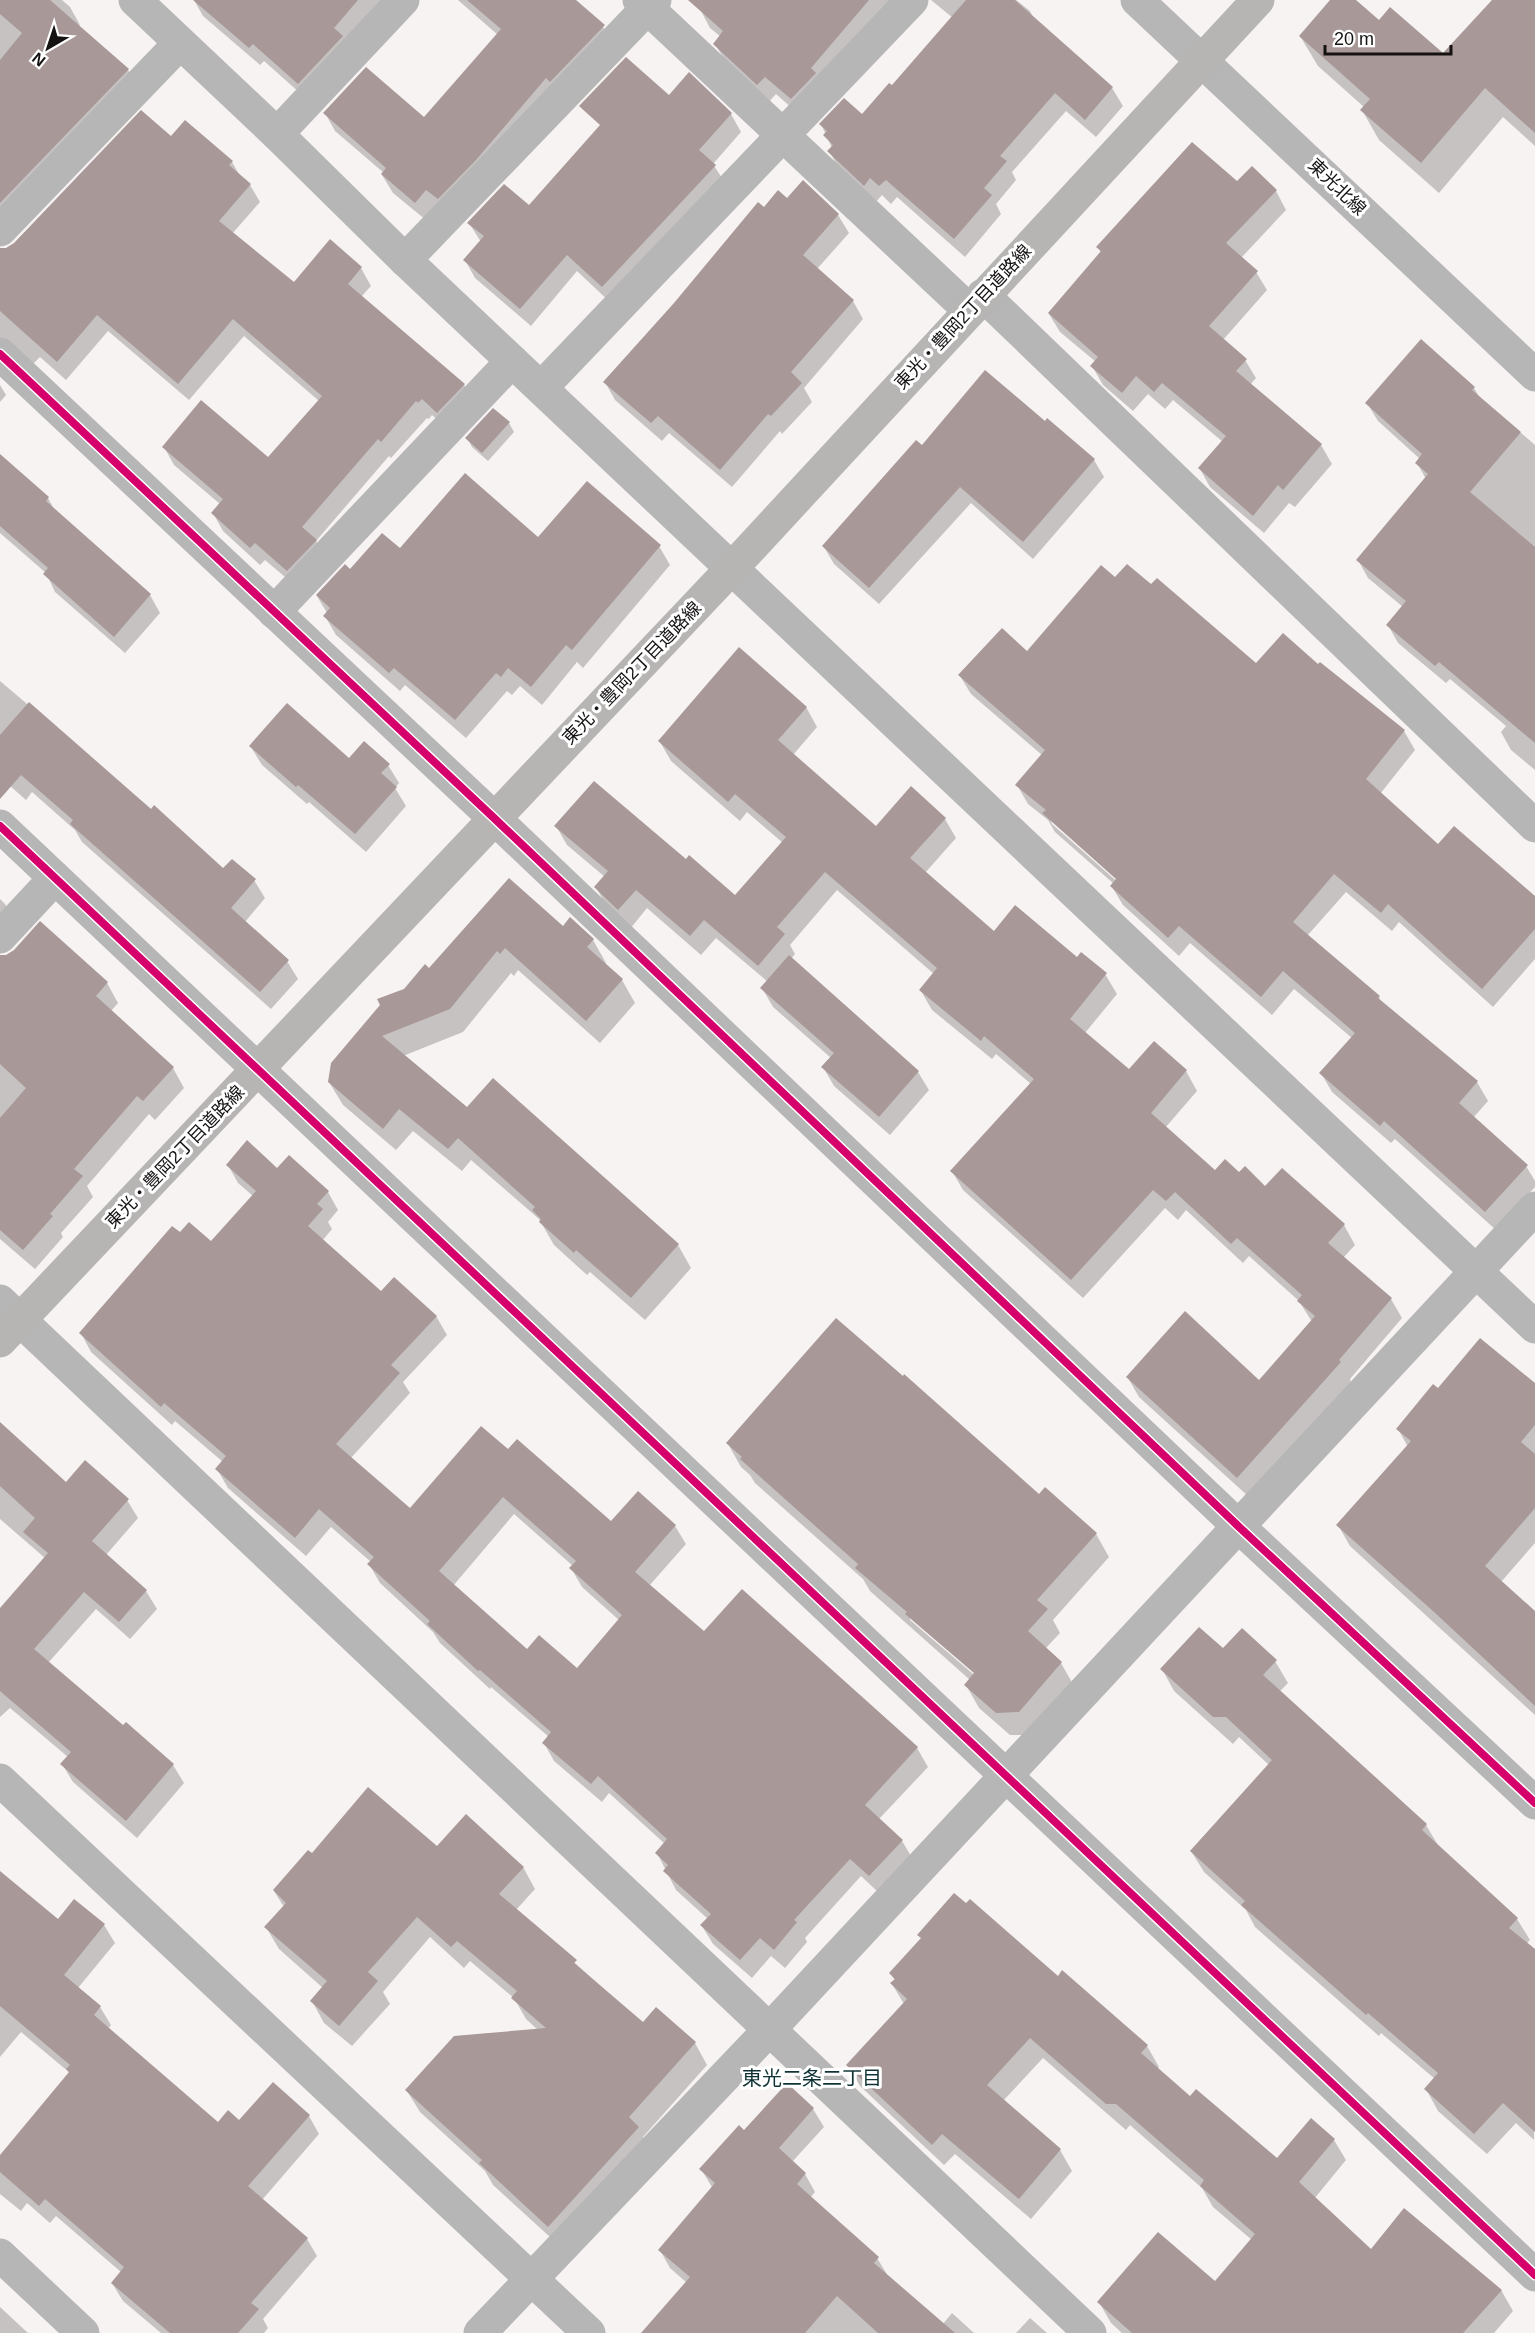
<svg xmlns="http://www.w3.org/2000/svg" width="1535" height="2333" font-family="Helvetica,'Noto Sans JP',sans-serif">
  <rect width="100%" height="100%" fill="#f8f3f3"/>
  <g fill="#0003" fill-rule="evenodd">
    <path d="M0,0H62L70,7L80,25L78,27L128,70L138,86L0,227Z"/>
    <path d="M194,0H383L309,101L264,61L260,65L203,16Z"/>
    <path d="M458,0H574L602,25L612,43L426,220L393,193L382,175L384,173L335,131L325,113L424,119L498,35Z"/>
    <path d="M708,0H895L802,117L776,94L768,103L726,62L715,44L721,37L710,28L700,9Z"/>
    <path d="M931,0H1016L1030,11L1034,19L1112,88L1123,106L1096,137L1066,111L1012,172L1016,180L996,204L1001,214L965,257L897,197L891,204L882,195L875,203L840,170L829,151L832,148L821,124L862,117L892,87L953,18Z"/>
    <path d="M1332,0H1354L1379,22L1443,55L1494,0H1535V146L1503,117L1439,193L1379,140L1362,110L1364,107L1318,66L1300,36Z"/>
    <path d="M689,74L731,114L741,132L713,164L725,183L612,304L577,271L531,326L475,278L465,260L481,242L469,223L530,207L669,97Z"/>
    <path d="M171,139L232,162L240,176L250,185L260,202L232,234L294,284L330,241L361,268L371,286L361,297L464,385L474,402L448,429L432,415L429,419L427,418L391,458L389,456L316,541L326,558L298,588L265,560L260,565L223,531L213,513L220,504L174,465L164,447L268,459L319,401L244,336L189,400L108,331L66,380L40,357L32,365L0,356V276Z"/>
    <path d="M1238,183L1276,191L1286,210L1241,258L1256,272L1267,290L1223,340L1245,360L1256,378L1250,385L1321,445L1332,464L1295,507L1289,503L1264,533L1210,487L1200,469L1223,442L1173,400L1165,409L1148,394L1133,411L1103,385L1092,366L1096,362L1060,332L1049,314L1101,253L1098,247Z"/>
    <path d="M787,200L838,215L849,233L817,269L853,301L863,319L804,388L812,402L782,434L780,431L732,487L669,433L662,441L615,400L605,382L764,209Z"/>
    <path d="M0,385L6,395L0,402Z"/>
    <path d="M1474,388L1480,398L1535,445V770L1511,750L1501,732L1506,726L1450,679L1446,683L1398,643L1388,625L1403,607L1368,578L1358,560L1426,479L1417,463L1420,459L1378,421L1367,403Z"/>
    <path d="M509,423L514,432L488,461L472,447L467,438Z"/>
    <path d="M1046,423L1094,460L1104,477L1033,559L971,503L879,604L834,564L824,547L922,447Z"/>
    <path d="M0,456L48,498L55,511L150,595L160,613L125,653L55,592L46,573L0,533Z"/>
    <path d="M538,539L659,546L670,565L583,668L577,662L542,705L520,686L512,695L507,691L466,738L405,685L400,691L336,635L325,616L327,613L317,596L350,571L400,550Z"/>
    <path d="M1116,580L1151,587L1256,665L1319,666L1404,731L1415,750L1380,794L1438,847L1535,898V959L1493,1007L1399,922L1392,931L1346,892L1307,936L1379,997L1382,1004L1477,1082L1488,1101L1473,1118L1526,1166L1535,1181V1187L1496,1230L1395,1139L1391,1143L1332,1092L1321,1073L1352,1038L1294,989L1272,1015L1190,943L1179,956L1123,905L1112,887L1114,884L1055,832L1048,820L1028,804L1017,785L1042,755L971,694L960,676L1028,653ZM1049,817L1123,883L1121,885L1052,824Z"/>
    <path d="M0,681L223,870L254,880L265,898L245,922L287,961L298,979L271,1009L82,842L75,830L32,792L26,800L0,777Z"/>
    <path d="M806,707L817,727L793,755L876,828L945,819L956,838L925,873L994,933L1077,959L1105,974L1117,994L1085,1033L1129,1071L1154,1043L1186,1071L1197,1091L1165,1128L1215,1173L1239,1174L1344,1225L1355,1245L1343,1258L1391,1299L1402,1318L1350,1379L1351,1382L1249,1497L1139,1397L1128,1378L1259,1382L1312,1322L1299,1301L1249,1256L1243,1263L1186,1210L1178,1220L1165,1208L1083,1298L963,1190L952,1171L1031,1084L996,1054L992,1059L932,1010L921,991L934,974L837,890L790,945L795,954L791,959L918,1072L929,1090L890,1135L834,1086L823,1067L831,1058L773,1007L762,988L768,982L716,938L701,955L647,908L630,929L607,907L596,887L605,877L567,845L556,826L686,861L735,898L783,843L747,812L740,821L671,761L660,742Z"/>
    <path d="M251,747L388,765L399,783L395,788L406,806L366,852L309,802L307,804L262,765Z"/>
    <path d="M0,899L5,904L17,924L0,942Z"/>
    <path d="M40,923L107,983L118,1003L111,1011L173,1068L184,1088L155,1120L149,1114L87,1186L93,1197L61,1233L63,1237L35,1269L0,1239V957L6,956L15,951Z"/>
    <path d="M563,928L593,940L606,963L604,965L622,980L635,1003L600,1043L518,970L514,976L511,973L463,1032L403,1056L467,1109L678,1245L691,1268L645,1320L590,1272L587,1275L554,1245L539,1219L471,1160L462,1171L413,1131L396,1150L343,1105L329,1082L405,990L429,970Z"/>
    <path d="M228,1165L277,1170L328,1192L338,1210L328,1222L332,1229L322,1241L382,1293L436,1316L447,1335L403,1382L410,1393L350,1459L410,1510L508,1451L611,1523L675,1526L686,1544L649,1586L704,1633L742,1591L917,1748L928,1767L879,1819L902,1841L913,1859L880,1894L861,1876L805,1938L807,1942L785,1968L771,1956L752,1978L713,1944L702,1926L708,1919L676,1890L657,1853L665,1844L609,1793L602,1802L554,1761L544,1743L549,1737L491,1687L490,1689L440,1643L433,1632L380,1583L369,1564L371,1562L331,1527L306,1556L228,1488L217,1469L223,1462L175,1421L172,1425L91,1352L81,1333L180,1234L211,1243L253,1196L238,1183ZM514,1514L573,1566L571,1568L582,1587L620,1621L577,1670L527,1651L453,1586Z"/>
    <path d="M1535,1385V1543L1501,1582L1535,1614V1715L1350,1546L1338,1525L1408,1447L1398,1429L1438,1390Z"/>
    <path d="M0,1425L66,1484L127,1500L138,1518L106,1555L146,1591L157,1609L130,1639L96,1609L48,1663L123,1727L173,1765L184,1783L137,1838L73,1782L62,1764L68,1757L10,1708L0,1717V1610L45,1558L0,1519Z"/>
    <path d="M728,1444L1039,1496L1045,1489L1096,1534L1109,1557L1053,1620L1060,1633L1045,1649L1061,1663L1074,1686L1032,1735H1010L979,1708L966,1685L970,1680L870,1591L863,1579L755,1483L750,1475L741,1467ZM910,1616L981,1677L979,1679L910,1620Z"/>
    <path d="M1224,1650L1275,1661L1288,1683L1279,1692L1426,1825L1439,1847L1517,1919L1530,1940L1526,1944L1535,1951L1534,2140L1516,2123L1487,2154L1438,2111L1426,2089L1435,2079L1381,2033L1379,2036L1255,1927L1246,1910L1204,1872L1191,1851L1269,1765L1239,1737L1233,1744L1174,1691L1162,1669Z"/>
    <path d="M437,1848L523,1867L535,1889L516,1910L643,2024L695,2043L707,2065L643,2137L650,2149L561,2247L493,2185L485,2171L420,2112L407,2091L538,2030L526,2019L514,1998L470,1961L464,1968L430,1937L383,1992L390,2004L352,2046L324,2023L312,2001L323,1988L279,1949L266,1927L284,1907L274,1891L312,1855Z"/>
    <path d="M0,1873L58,1921L75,1901L104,1925L115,1943L78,1988L100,2007L111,2025L108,2029L218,2124L309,2116L319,2134L262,2200L307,2239L317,2256L263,2319L268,2328L264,2333H161L123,2301L112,2283L121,2272L56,2216L50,2223L27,2203L21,2211L0,2194V2158L70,2073L21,2032L0,2057Z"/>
    <path d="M891,1974L1058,1978L1147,2046L1159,2067L1157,2069L1190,2098L1277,2160L1334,2140L1346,2160L1314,2199L1372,2252L1501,2290L1513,2311L1494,2333H1122L1111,2323L1099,2302L1215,2283L1252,2240L1213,2207L1202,2188L1130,2125L1126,2130L1043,2058L1003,2101L1060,2150L1072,2171L1031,2219L955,2154L944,2165L860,2086L848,2066L904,2004L892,1984L895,1981Z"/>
    <path d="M787,2086L813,2109L824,2127L792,2162L805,2174L815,2192L810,2198L877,2258L888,2276L942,2325L952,2313L974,2333H649L687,2283L670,2268L660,2250L712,2187L701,2169L744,2132Z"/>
    <path d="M0,2307L28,2333H0Z"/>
    <path d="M1030,2318L1047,2333H1016Z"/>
  </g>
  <g fill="#a89897" fill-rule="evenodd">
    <path d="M0,0H50L129,69L0,203V60L22,33L0,14Z"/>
    <path d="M193,0H358L334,28L343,36L298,84L253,44L249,48Z"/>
    <path d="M467,0H576L605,25L550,82L546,78L476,160L438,199L426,190L415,203L381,174L386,168L323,113L366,67L424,117L501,29Z"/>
    <path d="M688,0H869L811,68L816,73L791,99L765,77L757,85L713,44L723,31Z"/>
    <path d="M966,0H1015L1113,87L1085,120L1055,93L1000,156L1007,161L984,188L992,195L954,239L886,180L879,186L870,178L864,186L827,151L833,145L823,135L827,131L819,124L844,98L862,114L889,83L892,85Z"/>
    <path d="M1330,0H1356L1379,20L1390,7L1443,53L1492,0H1535V133L1485,88L1421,163L1360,110L1370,99L1299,36Z"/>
    <path d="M626,57L669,95L689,72L732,113L699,150L716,165L602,287L567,255L520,309L463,260L484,236L467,223L504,184L529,205L600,125L579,106Z"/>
    <path d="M141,110L171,136L185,120L233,161L229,165L251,184L219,221L294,282L330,239L362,267L348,284L465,384L437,413L422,399L418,403L416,401L381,442L378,439L302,527L317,540L287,571L255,543L250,548L211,513L223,499L162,447L201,400L268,457L322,396L233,319L178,384L97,315L57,362L0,311V248H6L14,243Z"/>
    <path d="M1192,142L1237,181L1252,166L1277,190L1226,243L1258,271L1209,326L1247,359L1236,371L1322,444L1283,490L1278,485L1253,516L1198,468L1226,436L1162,383L1154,392L1136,376L1122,393L1090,366L1098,357L1048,313L1101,251L1096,247Z"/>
    <path d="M803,180L839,214L803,255L854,300L791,372L802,383L771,416L768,414L720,470L658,416L651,423L603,382L674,303L758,202L764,207L778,190L787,198Z"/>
    <path d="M1421,339L1475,387L1472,390L1521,432L1470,492L1535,547V743L1439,662L1435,666L1386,625L1406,601L1356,560L1428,474L1415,463L1422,454L1365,403Z"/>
    <path d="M985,370L1045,421L1047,418L1095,459L1023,542L960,487L869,588L822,546L916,440L922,445Z"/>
    <path d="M493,408L510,422L482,453L465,438Z"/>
    <path d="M0,454L49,497L46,501L151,594L114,637L43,574L48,568L0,526Z"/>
    <path d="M465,473L538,537L587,481L661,545L572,650L566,645L531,687L508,668L501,677L496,673L455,720L394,668L389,673L323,616L330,608L316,595L345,564L350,569L382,533L400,548Z"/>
    <path d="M1127,564L1151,584L1157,578L1256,663L1283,633L1318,664L1320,662L1405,730L1366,779L1438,844L1454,826L1535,896V929L1482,989L1388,904L1381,913L1334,874L1293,922L1380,996L1378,998L1478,1081L1459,1103L1528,1165L1485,1212L1384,1121L1380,1126L1319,1073L1355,1033L1283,971L1261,997L1179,926L1168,938L1110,886L1116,879L1042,813L1046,810L1015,785L1045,750L958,675L1002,628L1027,651L1101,565L1115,577Z"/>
    <path d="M739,647L807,707L778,740L876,826L911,786L946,818L910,858L994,931L1015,905L1077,957L1081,952L1107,973L1070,1019L1129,1069L1154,1041L1187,1070L1151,1113L1215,1170L1225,1159L1239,1172L1245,1166L1265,1186L1282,1168L1345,1224L1328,1243L1392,1298L1339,1360L1341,1362L1237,1478L1126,1377L1185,1311L1259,1380L1315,1316L1297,1301L1302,1295L1237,1238L1231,1244L1175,1192L1166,1201L1153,1190L1071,1280L950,1171L1034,1079L984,1036L981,1041L919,990L937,968L825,872L777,927L785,934L758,966L704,920L690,936L636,890L618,910L594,887L608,871L554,826L594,781L686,859L689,855L735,895L786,837L735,794L728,802L658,741Z"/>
    <path d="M29,702L151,809L154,805L223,868L232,859L256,879L231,908L289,960L260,992L70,824L73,820L21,775L0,799V735Z"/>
    <path d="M287,703L349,758L364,741L390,764L381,773L397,787L355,834L298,785L296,787L249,746Z"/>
    <path d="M509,878L563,926L570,917L594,939L587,947L623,979L586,1021L505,948L500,954L497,951L450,1009L382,1036L467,1107L493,1078L679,1244L631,1298L576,1250L574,1253L539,1222L541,1219L532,1210L535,1207L458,1138L448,1149L399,1109L383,1129L328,1082L331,1063L380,1005L377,999L404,989L425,964L429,968Z"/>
    <path d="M40,921L108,982L96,996L174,1067L143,1101L137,1096L74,1169L83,1176L50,1214L53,1216L23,1250L0,1230V1118L26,1088L0,1064V955H6L14,950Z"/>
    <path d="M789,955L919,1071L879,1117L821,1067L834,1053L760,988Z"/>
    <path d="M247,1140L277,1168L289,1155L329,1191L317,1204L323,1209L308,1226L381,1291L394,1277L437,1316L391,1365L400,1373L336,1444L410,1508L481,1426L508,1449L517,1439L611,1521L638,1491L676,1525L635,1572L704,1631L742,1589L918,1747L865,1805L903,1840L869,1876L850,1859L794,1920L797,1922L774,1950L760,1938L740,1960L700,1925L711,1914L663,1871L668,1865L655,1853L667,1839L598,1776L591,1784L542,1743L551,1732L480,1670L478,1671L427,1624L430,1621L367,1564L374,1557L319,1509L295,1538L215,1469L226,1456L164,1403L161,1407L79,1333L172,1226L180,1232L189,1222L211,1241L256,1191L226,1165ZM503,1497L576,1561L569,1568L622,1615L577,1668L539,1635L527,1649L439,1571Z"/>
    <path d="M836,1318L903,1376L904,1374L1039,1494L1045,1487L1097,1533L1037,1600L1048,1609L1028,1631L1062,1662L1019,1712L996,1713L964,1685L974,1673L905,1614L907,1612L855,1568L858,1564L740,1459L742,1457L726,1443Z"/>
    <path d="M1480,1338L1535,1383V1425L1521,1442L1535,1454V1508L1485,1566L1535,1611V1706L1433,1611L1336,1525L1411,1441L1396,1429L1433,1384L1438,1388Z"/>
    <path d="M0,1422L66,1482L85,1460L129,1499L92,1541L147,1590L119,1622L84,1592L34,1649L123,1725L126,1722L174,1764L126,1821L60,1764L71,1752L0,1691V1608L48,1553L23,1532L35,1518L0,1486Z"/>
    <path d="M1199,1627L1223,1648L1242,1628L1277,1660L1263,1675L1427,1824L1422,1830L1518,1918L1509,1928L1535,1949V2132L1503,2103L1474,2134L1424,2089L1438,2073L1368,2013L1366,2015L1241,1905L1245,1901L1190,1851L1272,1760L1226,1717H1213L1160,1669Z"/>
    <path d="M368,1787L437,1846L466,1814L524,1867L499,1894L577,1960L574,1963L643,2022L656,2007L696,2042L629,2117L639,2127L548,2227L479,2163L482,2160L405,2090L454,2036L546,2028L511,1998L517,1991L457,1941L451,1947L417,1917L368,1972L378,1981L339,2026L310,2001L327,1981L264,1927L286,1903L273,1890L308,1850L312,1853Z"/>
    <path d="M0,1871L58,1919L74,1899L105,1924L64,1975L101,2006L94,2015L218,2122L228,2110L239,2120L273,2082L310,2115L248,2186L308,2238L251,2303L259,2309L238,2333H170L111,2283L124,2267L45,2199L39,2206L0,2172V2155L69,2072L66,2069L70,2065L0,2006Z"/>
    <path d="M954,1893L966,1903L970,1899L1058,1976L1062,1970L1148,2045L1141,2053L1190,2096L1196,2089L1277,2158L1311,2118L1335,2139L1299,2182L1371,2249L1404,2208L1502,2290L1463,2333H1132L1097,2302L1158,2232L1215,2281L1255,2234L1200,2186L1204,2180L1116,2104H1106L1030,2038L987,2085L1061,2149L1019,2199L942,2134L932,2145L846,2065L907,1999L890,1983L895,1979L889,1973L921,1938L917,1935Z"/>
    <path d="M787,2083L814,2108L779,2148L806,2173L797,2184L879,2257L874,2263L955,2333H878L837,2296L805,2333H641L690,2277L658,2250L715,2183L699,2169L739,2125L744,2130Z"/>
  </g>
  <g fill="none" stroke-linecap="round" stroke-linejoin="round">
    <g stroke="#b7b6b6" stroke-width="33">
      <path d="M135,0L277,134L405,260L1535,1327"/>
      <path d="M639,0L969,310"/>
      <path d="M1137,0L1535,375"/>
      <path d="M277,134L403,0"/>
      <path d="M0,230L180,43"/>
      <path d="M405,260L655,0"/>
      <path d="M983,295L1535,826"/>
      <path d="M0,354L494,818L1237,1525L1535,1803"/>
      <path d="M541,388L912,0"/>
      <path d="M274,612L512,361"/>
      <path d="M0,826L1535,2275"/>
      <path d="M0,937L55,878"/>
      <path d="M0,1301L1090,2333"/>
      <path d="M0,1780L589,2333"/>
      <path d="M0,2255L83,2333"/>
      <path d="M480,2333L769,2030L1535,1208"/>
    </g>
    <path stroke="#b7b4b4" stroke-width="33" d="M0,1341L732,568L1258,0"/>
    <g stroke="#fff" stroke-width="11">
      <g id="cycleway">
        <path d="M0,354L494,818L1237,1525L1535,1803"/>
        <path d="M0,826L1535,2275"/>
      </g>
    </g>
    <use href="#cycleway" stroke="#d6006c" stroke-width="8"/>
  </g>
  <g text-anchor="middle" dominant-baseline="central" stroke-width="6" stroke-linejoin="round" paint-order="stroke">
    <g font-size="18" fill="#151212" stroke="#fff">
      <text transform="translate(1337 187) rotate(44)">東光北線</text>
      <text transform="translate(963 317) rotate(-47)">東光・豊岡2丁目道路線</text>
      <text transform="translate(632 673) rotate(-46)">東光・豊岡2丁目道路線</text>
      <text transform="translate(175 1157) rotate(-46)">東光・豊岡2丁目道路線</text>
    </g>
    <g font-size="20" fill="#0f3234" stroke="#fff">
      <text x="812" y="2078">東光二条二丁目</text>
    </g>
  </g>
  <g transform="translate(48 48) rotate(219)" stroke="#ffffff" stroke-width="4.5" paint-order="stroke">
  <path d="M0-4.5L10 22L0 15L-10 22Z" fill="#151212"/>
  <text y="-9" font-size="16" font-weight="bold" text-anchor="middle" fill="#151212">N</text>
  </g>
  <path d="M1325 45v9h126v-9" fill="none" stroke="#151212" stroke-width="3"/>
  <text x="1334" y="45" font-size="18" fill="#151212" stroke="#ffffff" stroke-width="4.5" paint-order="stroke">20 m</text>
</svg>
